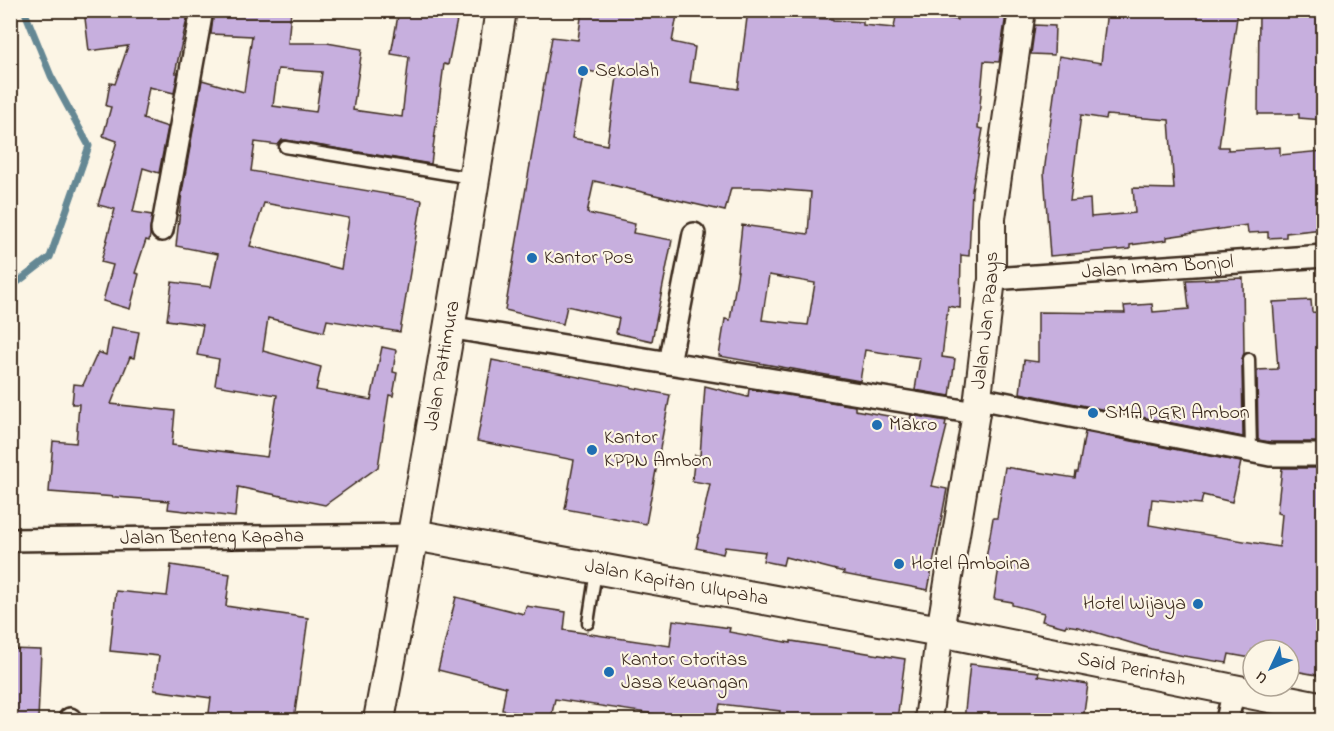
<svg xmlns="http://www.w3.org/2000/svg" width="1334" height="731" font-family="'Indie Flower',sans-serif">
  <rect width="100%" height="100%" fill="#fcf5e5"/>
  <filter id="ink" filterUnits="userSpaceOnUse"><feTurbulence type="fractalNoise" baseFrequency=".0167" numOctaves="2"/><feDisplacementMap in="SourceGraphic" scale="12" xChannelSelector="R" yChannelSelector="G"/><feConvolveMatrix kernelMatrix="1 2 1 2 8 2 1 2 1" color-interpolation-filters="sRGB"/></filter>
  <g filter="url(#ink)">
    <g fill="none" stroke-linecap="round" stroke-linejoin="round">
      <path stroke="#658894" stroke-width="7" d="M10,288L50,257L89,146L51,76L24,10"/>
    </g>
    <g fill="#c7afde" stroke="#3b2a1e" stroke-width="1.5" fill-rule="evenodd">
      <path d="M84,10H189L175,73H178L174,93L149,87L143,119L168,127L159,173L143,168L133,212L152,215L150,235L149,241L146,240L135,273L139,274L130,309L103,301L113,265L101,262L115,209L98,205L117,141L103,136L111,107L106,106L110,83L115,84L128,46L89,51Z"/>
      <path d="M214,10H291L288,43H327L362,49L353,110L402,117L409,57L391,54L399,10H459L448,65L444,64L431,164L286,140H282L278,145L255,142L251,171L422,200L400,332L327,320L324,332L268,318L263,351L321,367L316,390L371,400L382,347L396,350L393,372L397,373L393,396L389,395L378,467L325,505L238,487L235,517L168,509L169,501L49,492L53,441L76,443L79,404H72L74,384L83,385L98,352L106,355L111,327L139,332L134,358L130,357L111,404L175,411L172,445L267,457L277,395L215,385L219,359L197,355L203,325L167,320L172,282L211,287L218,254L176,246L182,192L202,80L244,92L252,36L211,34ZM278,69L322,72L316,112L273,106ZM264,203L349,218L341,269L250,246Z"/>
      <path d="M582,10H678L672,42L695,47L690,82L738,89L748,10H788L800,13L799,18L833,19V20L863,22V25L894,28L897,10L957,20L958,11L1006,14L999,62L984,61L978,128L983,129L972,190L969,256L961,255L960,308L948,306L942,357L955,359L950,396L915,390L920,358L865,350L860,381L719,356L725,319L730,320L738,271H737L742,225L808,234L811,192L760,188H731L725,211L594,181L587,213L635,224L633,233L672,240L652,341L616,333L619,318L567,306L563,324L505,310L552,37L578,40ZM584,70L617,77L607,145L572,138ZM769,275L815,283L808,325L762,320Z"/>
      <path d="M1107,10H1238L1219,147H1228V150L1280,147V155L1323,151V229L1286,233V237L1268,238V232L1248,233L1247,225L1167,237V240L1130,245V249L1050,256L1044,173L1059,56L1101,63ZM1081,115L1106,119L1107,115L1169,120L1174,189L1133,188L1135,213L1091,217L1090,199L1070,201Z"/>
      <path d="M1259,10L1323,15V120L1299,118V114H1258Z"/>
      <path d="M1035,25L1055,26L1054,55L1031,54Z"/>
      <path d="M1243,278L1244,353L1242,359L1243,437L1020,393L1024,360L1038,362V312L1125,313L1124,306L1152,304L1153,312L1189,309L1186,280Z"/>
      <path d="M1311,300L1312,312L1323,313V442H1271L1258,440L1257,370L1278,369L1273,302Z"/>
      <path d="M492,360L670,395L646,524L565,509L574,460L477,441Z"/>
      <path d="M705,386L748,397L749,389L855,406V410L910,420L911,415L946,421L945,426H947L932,486L947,489L928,590L843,574L844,572L785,557L783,565L763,561L765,552L725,547L723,554L696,548L710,484L692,481L695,455L700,456Z"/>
      <path d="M1085,432L1241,462L1232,502L1203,495L1201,504L1152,499L1149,525L1279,547L1282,514L1277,513L1282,468H1323V676L1289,670V650H1252L1251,658L1229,654L1227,663L1184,656L1151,649L1078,627L1066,625L1065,627L1042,621L1044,613L1012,605V602L994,599L999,567L985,564L993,518H997L1005,467L1075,478L1076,472H1078Z"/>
      <path d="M171,565L230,574L226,606L308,618L294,720H208L211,698L154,690L159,656L110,651L116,591L167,596Z"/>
      <path d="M456,597L524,614L526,606L566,612L564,630L670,646L673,620L730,628L729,632L791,643V641L905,659L897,720H778L780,711L720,704L717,720H666L667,716L555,699L551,718L502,710L506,687L438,670Z"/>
      <path d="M10,649L41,650L38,720H10Z"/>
      <path d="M970,664L1039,672L1038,676L1088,684L1083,720H964Z"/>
    </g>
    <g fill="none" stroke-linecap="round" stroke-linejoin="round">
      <g stroke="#3b2a1e" stroke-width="15">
        <g id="service">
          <path d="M285,147L471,178"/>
          <path d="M1249,359L1251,451"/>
          <path d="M588,623L596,571"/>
        </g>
      </g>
      <g stroke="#3b2a1e" stroke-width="26">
        <g id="minor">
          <path d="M162,230L202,10"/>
          <path id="s1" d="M992,279L1324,256"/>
          <path d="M448,327L976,413"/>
          <path d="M669,363L694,234"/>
          <path d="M978,398L1270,455H1324"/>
          <path id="s2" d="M10,540L414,535"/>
          <path d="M70,720V719"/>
          <path d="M1227,720L1234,690"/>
        </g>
      </g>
      <g stroke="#3b2a1e" stroke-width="30">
        <g id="tertiary">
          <path id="s3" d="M928,720L940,631L976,413L992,279V218L1022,10"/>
        </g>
      </g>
      <g stroke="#3b2a1e" stroke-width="34">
        <g id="secondary">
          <path id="s4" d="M414,535L940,631L1324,708"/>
          <path id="s5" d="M379,720C423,485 464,248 501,10"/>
        </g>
      </g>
      <use href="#service" stroke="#fcf5e5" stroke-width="10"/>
      <use href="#minor" stroke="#fcf5e5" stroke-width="21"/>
      <use href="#tertiary" stroke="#fcf5e5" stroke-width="26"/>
      <use href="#secondary" stroke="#fcf5e5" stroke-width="30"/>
    </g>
  </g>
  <g fill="#1f6fb2" stroke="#fcf5e5" stroke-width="2">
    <circle cx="583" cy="71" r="6"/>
    <circle cx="532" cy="258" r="6"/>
    <circle cx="1093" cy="413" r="6"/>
    <circle cx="877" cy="425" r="6"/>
    <circle cx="592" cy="450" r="6"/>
    <circle cx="899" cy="564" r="6"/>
    <circle cx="1198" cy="604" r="6"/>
    <circle cx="609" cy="672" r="6"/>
  </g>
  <g text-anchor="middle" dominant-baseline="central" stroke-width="4.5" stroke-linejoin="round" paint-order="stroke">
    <g font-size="20" fill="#3b2a1e" stroke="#fcf5e5" text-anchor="start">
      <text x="595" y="71">Sekolah</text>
      <text x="544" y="258">Kantor Pos</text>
      <text x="1105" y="413">SMA PGRI Ambon</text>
      <text x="889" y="425">Makro</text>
      <text x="604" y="438">Kantor<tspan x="604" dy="23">KPPN Ambon</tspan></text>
      <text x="911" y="564">Hotel Amboina</text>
      <text x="1186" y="604" text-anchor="end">Hotel Wijaya</text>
      <text x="621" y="660">Kantor Otoritas<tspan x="621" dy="23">Jasa Keuangan</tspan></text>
    </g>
    <g font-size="20" fill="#3b2a1e" stroke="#fcf5e5">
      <text stroke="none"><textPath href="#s1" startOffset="166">Jalan Imam Bonjol</textPath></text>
      <text stroke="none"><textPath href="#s3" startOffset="404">Jalan Jan Paays</textPath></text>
      <text stroke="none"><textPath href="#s5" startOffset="360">Jalan Pattimura</textPath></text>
      <text stroke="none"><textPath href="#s2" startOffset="202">Jalan Benteng Kapaha</textPath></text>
      <text stroke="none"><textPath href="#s4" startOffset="267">Jalan Kapitan Ulupaha</textPath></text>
      <text stroke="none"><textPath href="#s4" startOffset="730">Said Perintah</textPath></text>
    </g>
  </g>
  <rect width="1334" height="731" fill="none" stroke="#fcf5e5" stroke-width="36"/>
  <rect x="18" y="18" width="1298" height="695" fill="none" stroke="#3b2a1e" stroke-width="2" filter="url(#ink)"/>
  <g transform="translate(1271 668) rotate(226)"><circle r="28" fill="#fcf5e5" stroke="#afa495" stroke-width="1.5"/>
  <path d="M0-4.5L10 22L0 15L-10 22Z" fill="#1f6fb2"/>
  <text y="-9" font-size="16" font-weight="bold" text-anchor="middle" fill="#3b2a1e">U</text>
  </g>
</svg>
